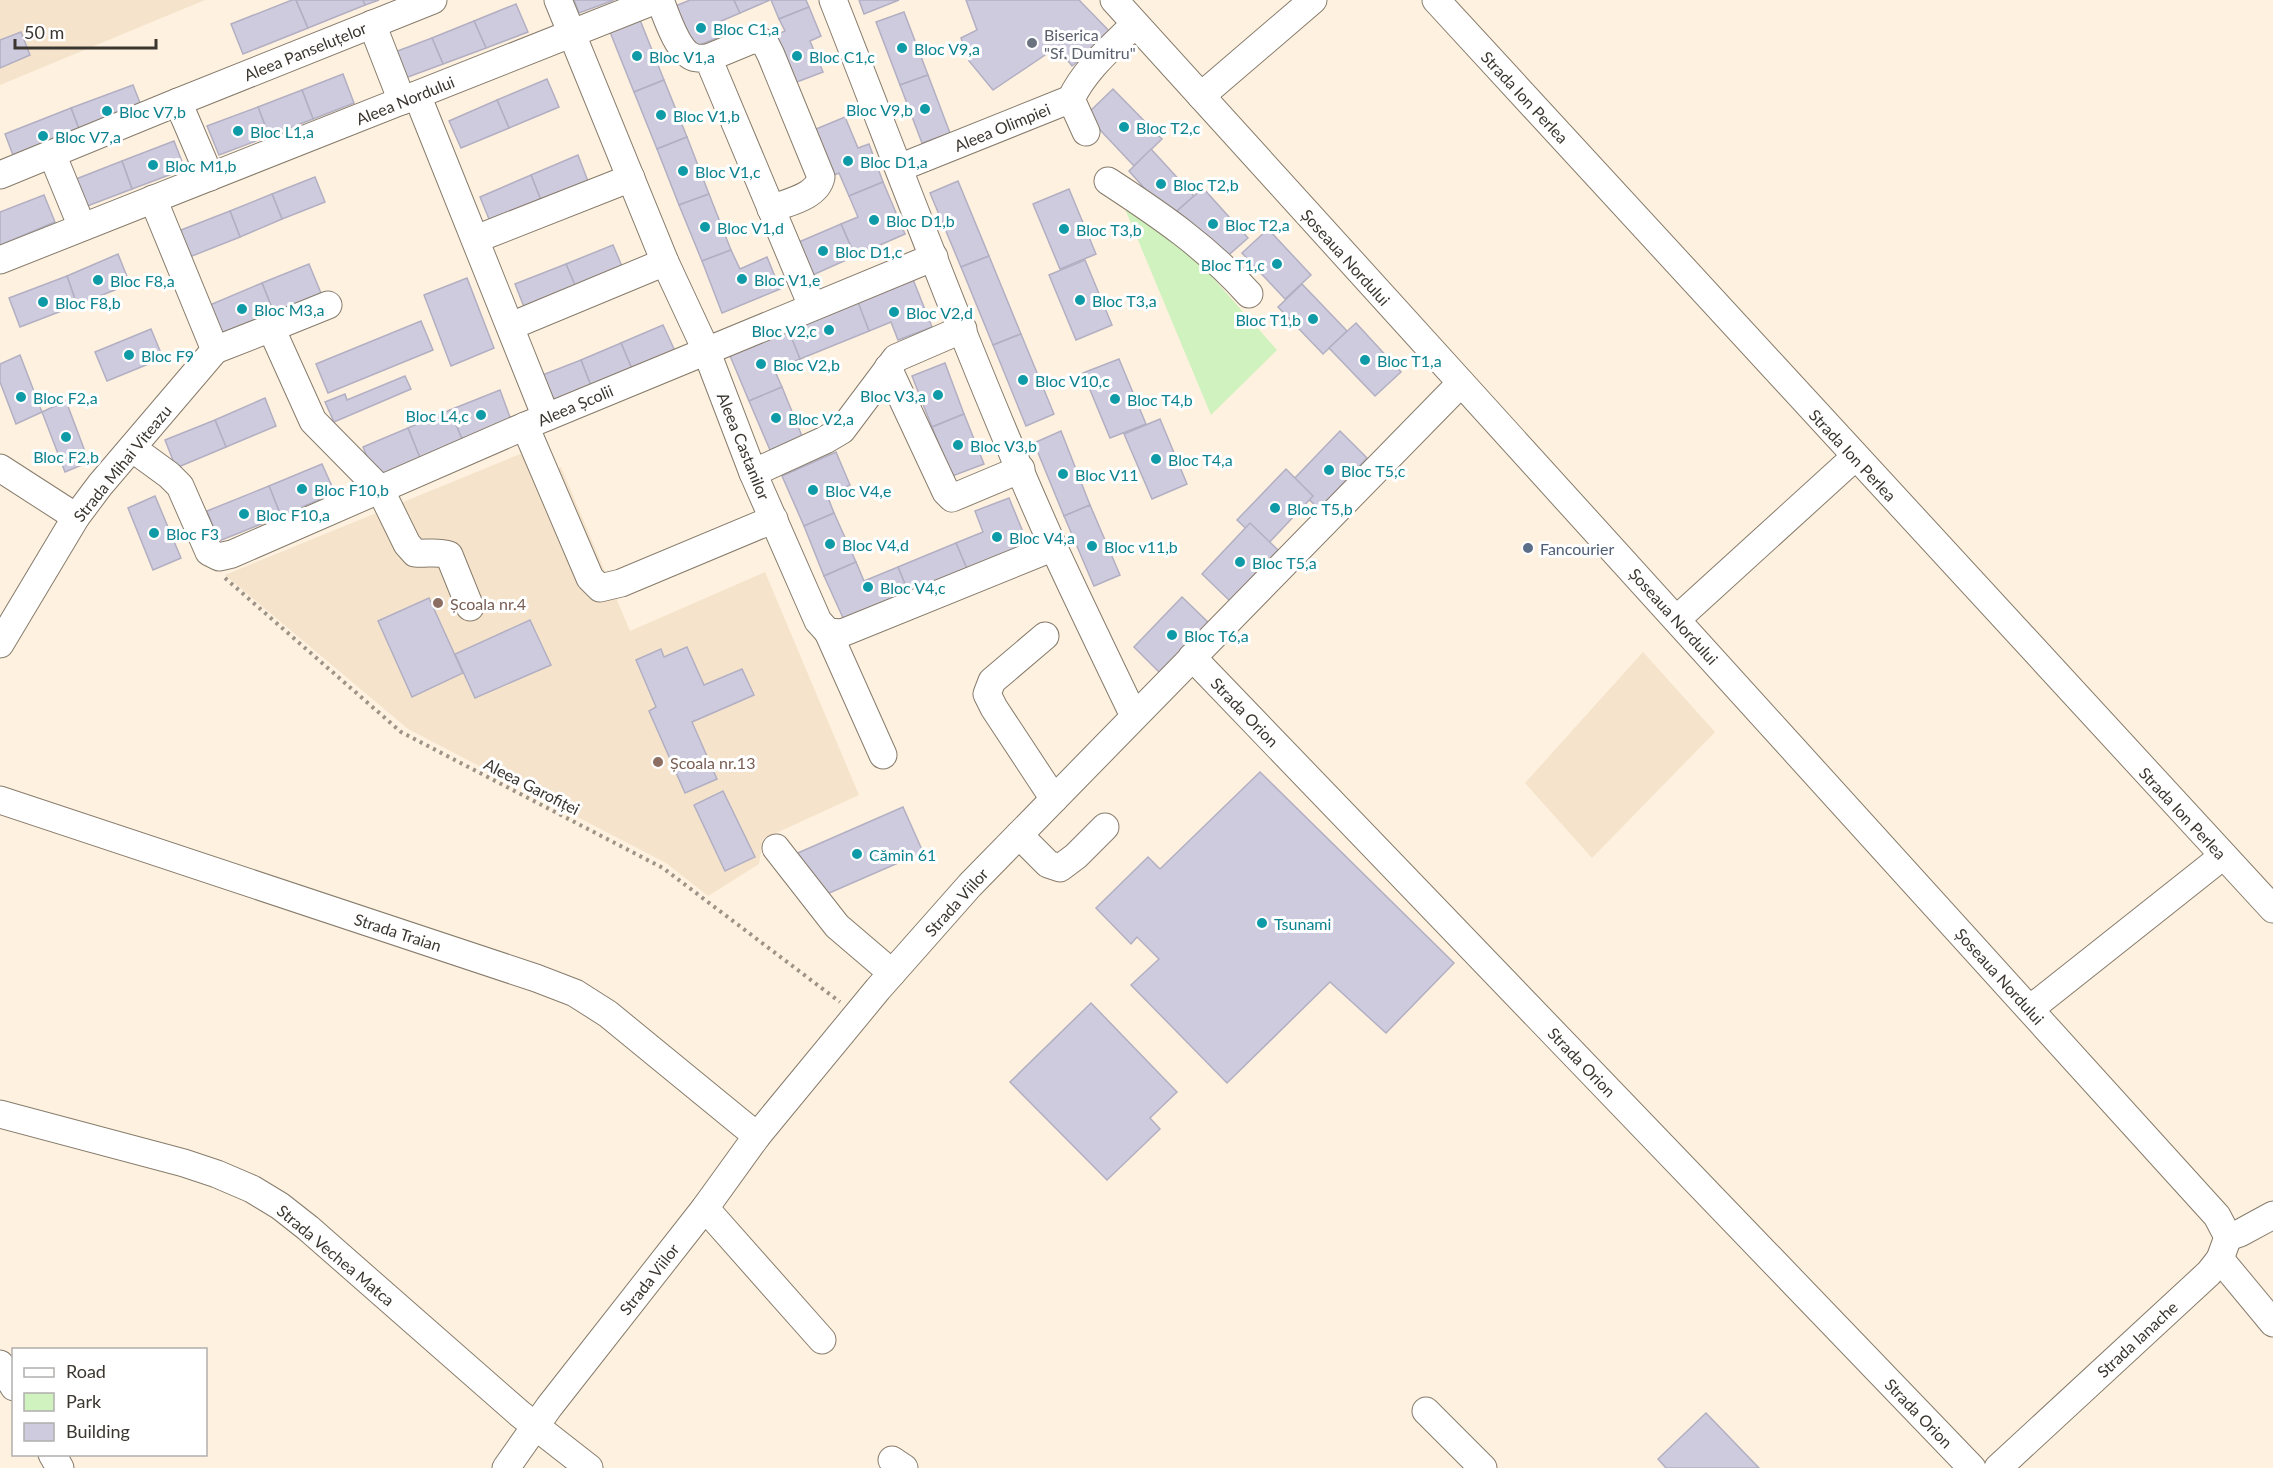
<svg xmlns="http://www.w3.org/2000/svg" width="2273" height="1468" font-family="Lato,sans-serif">
  <rect width="100%" height="100%" fill="#fef1df"/>
  <g fill="#f5e4cb">
    <path d="M0,0H205L0,85Z"/>
    <path d="M525,452L536,477L561,467L630,631L765,572L859,795L763,839L759,864L708,896L666,863L408,729L225,575Z"/>
    <path d="M1643,652L1715,732L1592,858L1525,783Z"/>
  </g>
  <path fill="#d0f2bf" d="M1131,206L1166,225L1277,350L1211,415L1125,209Z"/>
  <g fill="#cfcbdf" stroke="#b2afc3" stroke-width="1.5">
    <path d="M292,0H296L308,28L243,54L231,24Z"/>
    <path d="M296,0H363L365,5L308,28Z"/>
    <path d="M363,0H379L365,5Z"/>
    <path d="M574,0H614L579,13Z"/>
    <path d="M690,0H734L740,13L719,22L724,35L690,49L673,7Z"/>
    <path d="M734,0H770L740,13Z"/>
    <path d="M771,0H806L809,7L779,19Z"/>
    <path d="M859,0H899L864,14Z"/>
    <path d="M966,0H1079L1112,34L1072,66L1057,47L993,90L969,61L961,38L977,30Z"/>
    <path d="M516,4L528,32L486,48L474,21Z"/>
    <path d="M809,7L821,36L810,41L823,72L789,85L770,38L785,31L779,19Z"/>
    <path d="M904,12L928,75L900,85L876,22Z"/>
    <path d="M640,20L664,80L634,92L610,32Z"/>
    <path d="M474,21L486,48L443,64L432,38Z"/>
    <path d="M21,32L30,55L0,68V40Z"/>
    <path d="M432,38L443,64L397,81L387,55Z"/>
    <path d="M343,74L354,103L313,119L302,90Z"/>
    <path d="M928,75L950,133L922,143L900,85Z"/>
    <path d="M547,79L559,107L509,128L497,100Z"/>
    <path d="M664,80L687,137L657,149L634,92Z"/>
    <path d="M133,85L144,113L82,137L71,108Z"/>
    <path d="M1113,89L1162,139L1134,166L1086,115Z"/>
    <path d="M302,90L313,119L269,136L258,107Z"/>
    <path d="M497,100L509,128L461,148L449,121Z"/>
    <path d="M258,107L269,136L219,155L207,126Z"/>
    <path d="M71,108L82,137L16,163L5,134Z"/>
    <path d="M845,117L858,148L869,144L883,182L849,196L839,173L828,178L809,132Z"/>
    <path d="M687,137L709,194L679,205L657,149Z"/>
    <path d="M174,141L185,169L132,189L122,161Z"/>
    <path d="M1151,149L1194,196L1170,217L1129,171Z"/>
    <path d="M578,155L589,184L542,203L531,175Z"/>
    <path d="M122,161L132,189L82,208L71,181Z"/>
    <path d="M531,175L542,203L491,224L480,197Z"/>
    <path d="M315,177L325,202L282,219L272,194Z"/>
    <path d="M958,181L989,256L961,267L930,193Z"/>
    <path d="M883,182L905,234L855,256L841,224L858,217L849,196Z"/>
    <path d="M1203,188L1248,238L1223,260L1177,211Z"/>
    <path d="M1069,189L1096,254L1060,269L1033,204Z"/>
    <path d="M272,194L282,219L240,237L230,211Z"/>
    <path d="M709,194L731,250L702,261L679,205Z"/>
    <path d="M44,195L55,222L0,245V212Z"/>
    <path d="M230,211L240,237L187,258L176,232Z"/>
    <path d="M841,224L855,256L806,278L792,245Z"/>
    <path d="M1268,229L1311,275L1285,299L1242,253Z"/>
    <path d="M613,245L624,271L577,290L566,264Z"/>
    <path d="M731,250L740,269L767,257L780,289L722,313L702,261Z"/>
    <path d="M118,254L130,284L77,305L67,276Z"/>
    <path d="M989,256L1021,334L993,345L961,267Z"/>
    <path d="M1085,260L1112,325L1076,340L1049,275Z"/>
    <path d="M309,264L321,293L274,313L262,283Z"/>
    <path d="M566,264L577,290L526,312L515,284Z"/>
    <path d="M67,276L77,305L20,327L9,298Z"/>
    <path d="M912,277L932,327L898,340L891,322L869,331L856,299Z"/>
    <path d="M467,278L494,348L451,366L424,295Z"/>
    <path d="M262,283L274,313L222,334L210,305Z"/>
    <path d="M1302,284L1347,331L1323,354L1278,307Z"/>
    <path d="M858,302L869,331L800,359L788,330Z"/>
    <path d="M421,321L433,350L328,393L316,364Z"/>
    <path d="M1356,323L1401,372L1375,396L1329,348Z"/>
    <path d="M663,325L675,351L632,369L621,343Z"/>
    <path d="M787,327L800,359L774,369L782,387L749,401L728,351Z"/>
    <path d="M151,329L163,358L107,381L95,352Z"/>
    <path d="M1021,334L1054,414L1026,426L993,345Z"/>
    <path d="M621,343L632,369L591,386L581,360Z"/>
    <path d="M20,355L42,412L16,424L0,382V364Z"/>
    <path d="M1119,359L1146,424L1110,438L1083,373Z"/>
    <path d="M581,360L591,386L545,404L535,378Z"/>
    <path d="M945,363L964,414L932,427L912,376Z"/>
    <path d="M405,376L411,389L334,422L325,402L345,394L347,400Z"/>
    <path d="M782,387L802,436L770,450L749,401Z"/>
    <path d="M500,390L511,420L462,439L450,410Z"/>
    <path d="M265,398L276,426L226,447L215,420Z"/>
    <path d="M66,401L89,462L65,472L42,412Z"/>
    <path d="M450,410L462,439L420,458L408,428Z"/>
    <path d="M964,414L984,464L952,476L932,427Z"/>
    <path d="M1160,419L1187,484L1152,499L1124,434Z"/>
    <path d="M215,420L226,447L176,468L165,440Z"/>
    <path d="M408,428L420,458L375,477L363,447Z"/>
    <path d="M1061,431L1090,505L1064,516L1034,443Z"/>
    <path d="M1340,431L1367,458L1319,509L1291,482Z"/>
    <path d="M836,452L850,485L827,495L834,513L804,526L782,476Z"/>
    <path d="M322,464L335,493L281,516L269,486Z"/>
    <path d="M1286,469L1313,496L1265,547L1237,520Z"/>
    <path d="M269,486L281,516L219,541L207,511Z"/>
    <path d="M155,496L181,558L153,570L128,508Z"/>
    <path d="M1009,498L1028,544L967,569L956,543L983,532L975,511Z"/>
    <path d="M1090,505L1120,575L1094,586L1064,516Z"/>
    <path d="M834,513L856,562L824,576L804,526Z"/>
    <path d="M1250,523L1278,550L1230,601L1202,574Z"/>
    <path d="M956,543L967,569L909,594L898,567Z"/>
    <path d="M856,562L864,581L898,567L909,594L844,620L824,576Z"/>
    <path d="M1182,597L1210,624L1162,675L1134,647Z"/>
    <path d="M429,598L463,673L412,697L378,621Z"/>
    <path d="M530,620L551,665L475,698L455,654Z"/>
    <path d="M687,647L704,685L742,669L754,695L692,722L717,779L685,793L649,711L656,707L636,660L661,649L664,657Z"/>
    <path d="M1260,772L1454,963L1386,1033L1330,982L1227,1083L1131,985L1159,959L1137,937L1131,944L1096,908L1148,857L1160,869Z"/>
    <path d="M723,791L755,857L725,871L694,805Z"/>
    <path d="M903,807L923,852L811,901L791,856Z"/>
    <path d="M1091,1003L1177,1092L1150,1118L1160,1129L1107,1180L1010,1082Z"/>
    <path d="M1706,1413L1759,1468H1666L1658,1459Z"/>
  </g>
  <g fill="none" stroke-linecap="round" stroke-linejoin="round">
    <g stroke="#877c6c" stroke-width="29">
      <g id="minor">
        <path d="M558,0L665,262L706,350L753,473L818,621L828,632L842,633L1054,547"/>
        <path d="M660,0C666,15 677,51 693,57C697,59 704,58 708,58L812,306"/>
        <path d="M833,0C905,183 973,368 1054,548C1080,604 1107,660 1134,716"/>
        <path d="M1114,0L2217,1216L2228,1237"/>
        <path d="M1436,0L2273,909"/>
        <path d="M372,24L402,101"/>
        <path d="M708,58L754,39L765,43L771,55L821,177C817,197 788,202 771,209"/>
        <path d="M417,95L546,417"/>
        <path d="M1201,96L1313,0"/>
        <path d="M178,102L433,0"/>
        <path d="M1086,132L1071,99C1085,69 1112,47 1135,24"/>
        <path d="M52,154L82,227"/>
        <path d="M899,168L1071,99"/>
        <path d="M0,175L178,102L210,177"/>
        <path d="M1108,181C1160,215 1207,247 1249,294"/>
        <path d="M153,199L215,350"/>
        <path d="M476,239L631,178"/>
        <path d="M0,260L656,0"/>
        <path d="M511,326L665,262"/>
        <path d="M271,328L328,305"/>
        <path d="M888,368L946,492L952,498L1021,469"/>
        <path d="M525,426L590,578L600,588L621,583L774,519"/>
        <path d="M132,448L169,475L180,486L209,552L219,557L232,554L525,426L934,257"/>
        <path d="M0,468L76,517"/>
        <path d="M753,473L825,440L842,430L896,358L963,329"/>
        <path d="M1677,619L1855,457"/>
        <path d="M828,632L883,755"/>
        <path d="M1045,636L992,681L987,694L994,708L1054,799"/>
        <path d="M0,644L76,517L100,485L215,350L271,328L313,421L380,489L407,544L415,553C428,554 437,551 449,555L470,607"/>
        <path d="M1192,657L1972,1468"/>
        <path d="M0,800L536,978L575,993L608,1014L757,1136"/>
        <path d="M1019,835L1048,864L1060,868L1076,856L1105,827"/>
        <path d="M776,848L837,926L892,973"/>
        <path d="M2030,1009L2223,856"/>
        <path d="M0,1114L184,1163L217,1174L252,1189L280,1206L308,1228L520,1414L589,1468"/>
        <path d="M705,1208L822,1340"/>
        <path d="M2228,1237L2240,1233L2273,1215"/>
        <path d="M2220,1259L2273,1323"/>
        <path d="M0,1364L14,1387"/>
        <path d="M1426,1411L1483,1468"/>
        <path d="M52,1454L60,1468"/>
        <path d="M892,1460L904,1468"/>
        <path d="M506,1468L549,1407L705,1208L757,1136L878,989L970,885L1461,383"/>
        <path d="M1998,1468L2209,1273L2220,1259L2228,1237"/>
      </g>
    </g>
    <path stroke="#9d9487" stroke-width="4" stroke-dasharray="3 4.5" stroke-linecap="butt" d="M225,578L401,732L663,868L840,1002"/>
    <use href="#minor" stroke="#fff" stroke-width="27"/>
  </g>
  <g fill="#0f9aa8" stroke="#fff" stroke-width="2">
    <circle cx="701" cy="28" r="6"/>
    <circle cx="902" cy="48" r="6"/>
    <circle cx="637" cy="56" r="6"/>
    <circle cx="797" cy="56" r="6"/>
    <circle cx="925" cy="109" r="6"/>
    <circle cx="107" cy="111" r="6"/>
    <circle cx="661" cy="115" r="6"/>
    <circle cx="1124" cy="127" r="6"/>
    <circle cx="238" cy="131" r="6"/>
    <circle cx="43" cy="136" r="6"/>
    <circle cx="848" cy="161" r="6"/>
    <circle cx="153" cy="165" r="6"/>
    <circle cx="683" cy="171" r="6"/>
    <circle cx="1161" cy="184" r="6"/>
    <circle cx="874" cy="220" r="6"/>
    <circle cx="1213" cy="224" r="6"/>
    <circle cx="705" cy="227" r="6"/>
    <circle cx="1064" cy="229" r="6"/>
    <circle cx="823" cy="251" r="6"/>
    <circle cx="1277" cy="264" r="6"/>
    <circle cx="742" cy="279" r="6"/>
    <circle cx="98" cy="280" r="6"/>
    <circle cx="1080" cy="300" r="6"/>
    <circle cx="43" cy="302" r="6"/>
    <circle cx="242" cy="309" r="6"/>
    <circle cx="894" cy="312" r="6"/>
    <circle cx="1313" cy="319" r="6"/>
    <circle cx="829" cy="330" r="6"/>
    <circle cx="129" cy="355" r="6"/>
    <circle cx="1365" cy="360" r="6"/>
    <circle cx="761" cy="364" r="6"/>
    <circle cx="1023" cy="380" r="6"/>
    <circle cx="938" cy="395" r="6"/>
    <circle cx="21" cy="397" r="6"/>
    <circle cx="1115" cy="399" r="6"/>
    <circle cx="481" cy="415" r="6"/>
    <circle cx="776" cy="418" r="6"/>
    <circle cx="66" cy="437" r="6"/>
    <circle cx="958" cy="445" r="6"/>
    <circle cx="1156" cy="459" r="6"/>
    <circle cx="1329" cy="470" r="6"/>
    <circle cx="1063" cy="474" r="6"/>
    <circle cx="302" cy="489" r="6"/>
    <circle cx="813" cy="490" r="6"/>
    <circle cx="1275" cy="508" r="6"/>
    <circle cx="244" cy="514" r="6"/>
    <circle cx="154" cy="533" r="6"/>
    <circle cx="997" cy="537" r="6"/>
    <circle cx="830" cy="544" r="6"/>
    <circle cx="1092" cy="546" r="6"/>
    <circle cx="1240" cy="562" r="6"/>
    <circle cx="868" cy="587" r="6"/>
    <circle cx="1172" cy="635" r="6"/>
    <circle cx="857" cy="854" r="6"/>
    <circle cx="1262" cy="923" r="6"/>
  </g>
  <circle fill="#6b7280" stroke="#fff" stroke-width="2" cx="1032" cy="43" r="6"/>
  <circle fill="#5c6f8a" stroke="#fff" stroke-width="2" cx="1528" cy="548" r="6"/>
  <g fill="#8d6e63" stroke="#fff" stroke-width="2">
    <circle cx="438" cy="603" r="6"/>
    <circle cx="658" cy="762" r="6"/>
  </g>
  <g text-anchor="middle" dominant-baseline="central" stroke-width="6" stroke-linejoin="round" paint-order="stroke">
    <g font-size="16" fill="#0d838f" stroke="#fff" text-anchor="start">
      <text x="713" y="28">Bloc C1,a</text>
      <text x="914" y="48">Bloc V9,a</text>
      <text x="649" y="56">Bloc V1,a</text>
      <text x="809" y="56">Bloc C1,c</text>
      <text x="913" y="109" text-anchor="end">Bloc V9,b</text>
      <text x="119" y="111">Bloc V7,b</text>
      <text x="673" y="115">Bloc V1,b</text>
      <text x="1136" y="127">Bloc T2,c</text>
      <text x="250" y="131">Bloc L1,a</text>
      <text x="55" y="136">Bloc V7,a</text>
      <text x="860" y="161">Bloc D1,a</text>
      <text x="165" y="165">Bloc M1,b</text>
      <text x="695" y="171">Bloc V1,c</text>
      <text x="1173" y="184">Bloc T2,b</text>
      <text x="886" y="220">Bloc D1,b</text>
      <text x="1225" y="224">Bloc T2,a</text>
      <text x="717" y="227">Bloc V1,d</text>
      <text x="1076" y="229">Bloc T3,b</text>
      <text x="835" y="251">Bloc D1,c</text>
      <text x="1265" y="264" text-anchor="end">Bloc T1,c</text>
      <text x="754" y="279">Bloc V1,e</text>
      <text x="110" y="280">Bloc F8,a</text>
      <text x="1092" y="300">Bloc T3,a</text>
      <text x="55" y="302">Bloc F8,b</text>
      <text x="254" y="309">Bloc M3,a</text>
      <text x="906" y="312">Bloc V2,d</text>
      <text x="1301" y="319" text-anchor="end">Bloc T1,b</text>
      <text x="817" y="330" text-anchor="end">Bloc V2,c</text>
      <text x="141" y="355">Bloc F9</text>
      <text x="1377" y="360">Bloc T1,a</text>
      <text x="773" y="364">Bloc V2,b</text>
      <text x="1035" y="380">Bloc V10,c</text>
      <text x="926" y="395" text-anchor="end">Bloc V3,a</text>
      <text x="33" y="397">Bloc F2,a</text>
      <text x="1127" y="399">Bloc T4,b</text>
      <text x="469" y="415" text-anchor="end">Bloc L4,c</text>
      <text x="788" y="418">Bloc V2,a</text>
      <text x="970" y="445">Bloc V3,b</text>
      <text x="66" y="456" text-anchor="middle">Bloc F2,b</text>
      <text x="1168" y="459">Bloc T4,a</text>
      <text x="1341" y="470">Bloc T5,c</text>
      <text x="1075" y="474">Bloc V11</text>
      <text x="314" y="489">Bloc F10,b</text>
      <text x="825" y="490">Bloc V4,e</text>
      <text x="1287" y="508">Bloc T5,b</text>
      <text x="256" y="514">Bloc F10,a</text>
      <text x="166" y="533">Bloc F3</text>
      <text x="1009" y="537">Bloc V4,a</text>
      <text x="842" y="544">Bloc V4,d</text>
      <text x="1104" y="546">Bloc v11,b</text>
      <text x="1252" y="562">Bloc T5,a</text>
      <text x="880" y="587">Bloc V4,c</text>
      <text x="1184" y="635">Bloc T6,a</text>
      <text x="869" y="854">Cămin 61</text>
      <text x="1274" y="923">Tsunami</text>
    </g>
    <g font-size="16" fill="#5b616d" stroke="#fff" text-anchor="start">
      <text x="1044" y="34">Biserica<tspan x="1044" dy="18">"Sf. Dumitru"</tspan></text>
    </g>
    <g font-size="16" fill="#3b362f" stroke="#fff">
      <text transform="translate(305 51) rotate(-22)">Aleea Panseluțelor</text>
      <text transform="translate(1525 97) rotate(47)">Strada Ion Perlea</text>
      <text transform="translate(405 100) rotate(-22)">Aleea Nordului</text>
      <text transform="translate(1002 127) rotate(-22)">Aleea Olimpiei</text>
      <text transform="translate(1346 257) rotate(48)">Șoseaua Nordului</text>
      <text transform="translate(575 405) rotate(-23)">Aleea Școlii</text>
      <text transform="translate(744 446) rotate(68)">Aleea Castanilor</text>
      <text transform="translate(1853 455) rotate(47)">Strada Ion Perlea</text>
      <text transform="translate(122 463) rotate(-51)">Strada Mihai Viteazu</text>
      <text transform="translate(1674 616) rotate(48)">Șoseaua Nordului</text>
      <text transform="translate(1245 712) rotate(46)">Strada Orion</text>
      <text transform="translate(532 786) rotate(27)">Aleea Garofiței</text>
      <text transform="translate(2183 813) rotate(47)">Strada Ion Perlea</text>
      <text transform="translate(956 902) rotate(-48)">Strada Viilor</text>
      <text transform="translate(398 932) rotate(18)">Strada Traian</text>
      <text transform="translate(2000 976) rotate(48)">Șoseaua Nordului</text>
      <text transform="translate(1582 1062) rotate(46)">Strada Orion</text>
      <text transform="translate(336 1255) rotate(40)">Strada Vechea Matca</text>
      <text transform="translate(649 1279) rotate(-52)">Strada Viilor</text>
      <text transform="translate(2137 1339) rotate(-43)">Strada Ianache</text>
      <text transform="translate(1919 1413) rotate(46)">Strada Orion</text>
    </g>
    <g font-size="16" fill="#4e5e75" stroke="#fff" text-anchor="start">
      <text x="1540" y="548">Fancourier</text>
    </g>
    <g font-size="16" fill="#785e54" stroke="#fff" text-anchor="start">
      <text x="450" y="603">Școala nr.4</text>
      <text x="670" y="762">Școala nr.13</text>
    </g>
  </g>
  <rect x="12" y="1348" width="195" height="108" fill="#ffffff" stroke="#b1afac" stroke-width="1.5"/>
  <rect x="24" y="1368" width="30" height="9" fill="#ffffff" stroke="#b1afac" stroke-width="1.5"/>
  <text x="66" y="1378" font-size="18" fill="#3b362f">Road</text>
  <rect x="24" y="1393" width="30" height="18" fill="#d0f2bf" stroke="#b1afac" stroke-width="1.5"/>
  <text x="66" y="1408" font-size="18" fill="#3b362f">Park</text>
  <rect x="24" y="1423" width="30" height="18" fill="#cfcbdf" stroke="#b1afac" stroke-width="1.5"/>
  <text x="66" y="1438" font-size="18" fill="#3b362f">Building</text>
  <path d="M15 39v9h141v-9" fill="none" stroke="#3b362f" stroke-width="3"/>
  <text x="24" y="39" font-size="18" fill="#3b362f" stroke="#ffffff" stroke-width="4.5" paint-order="stroke">50 m</text>
</svg>
